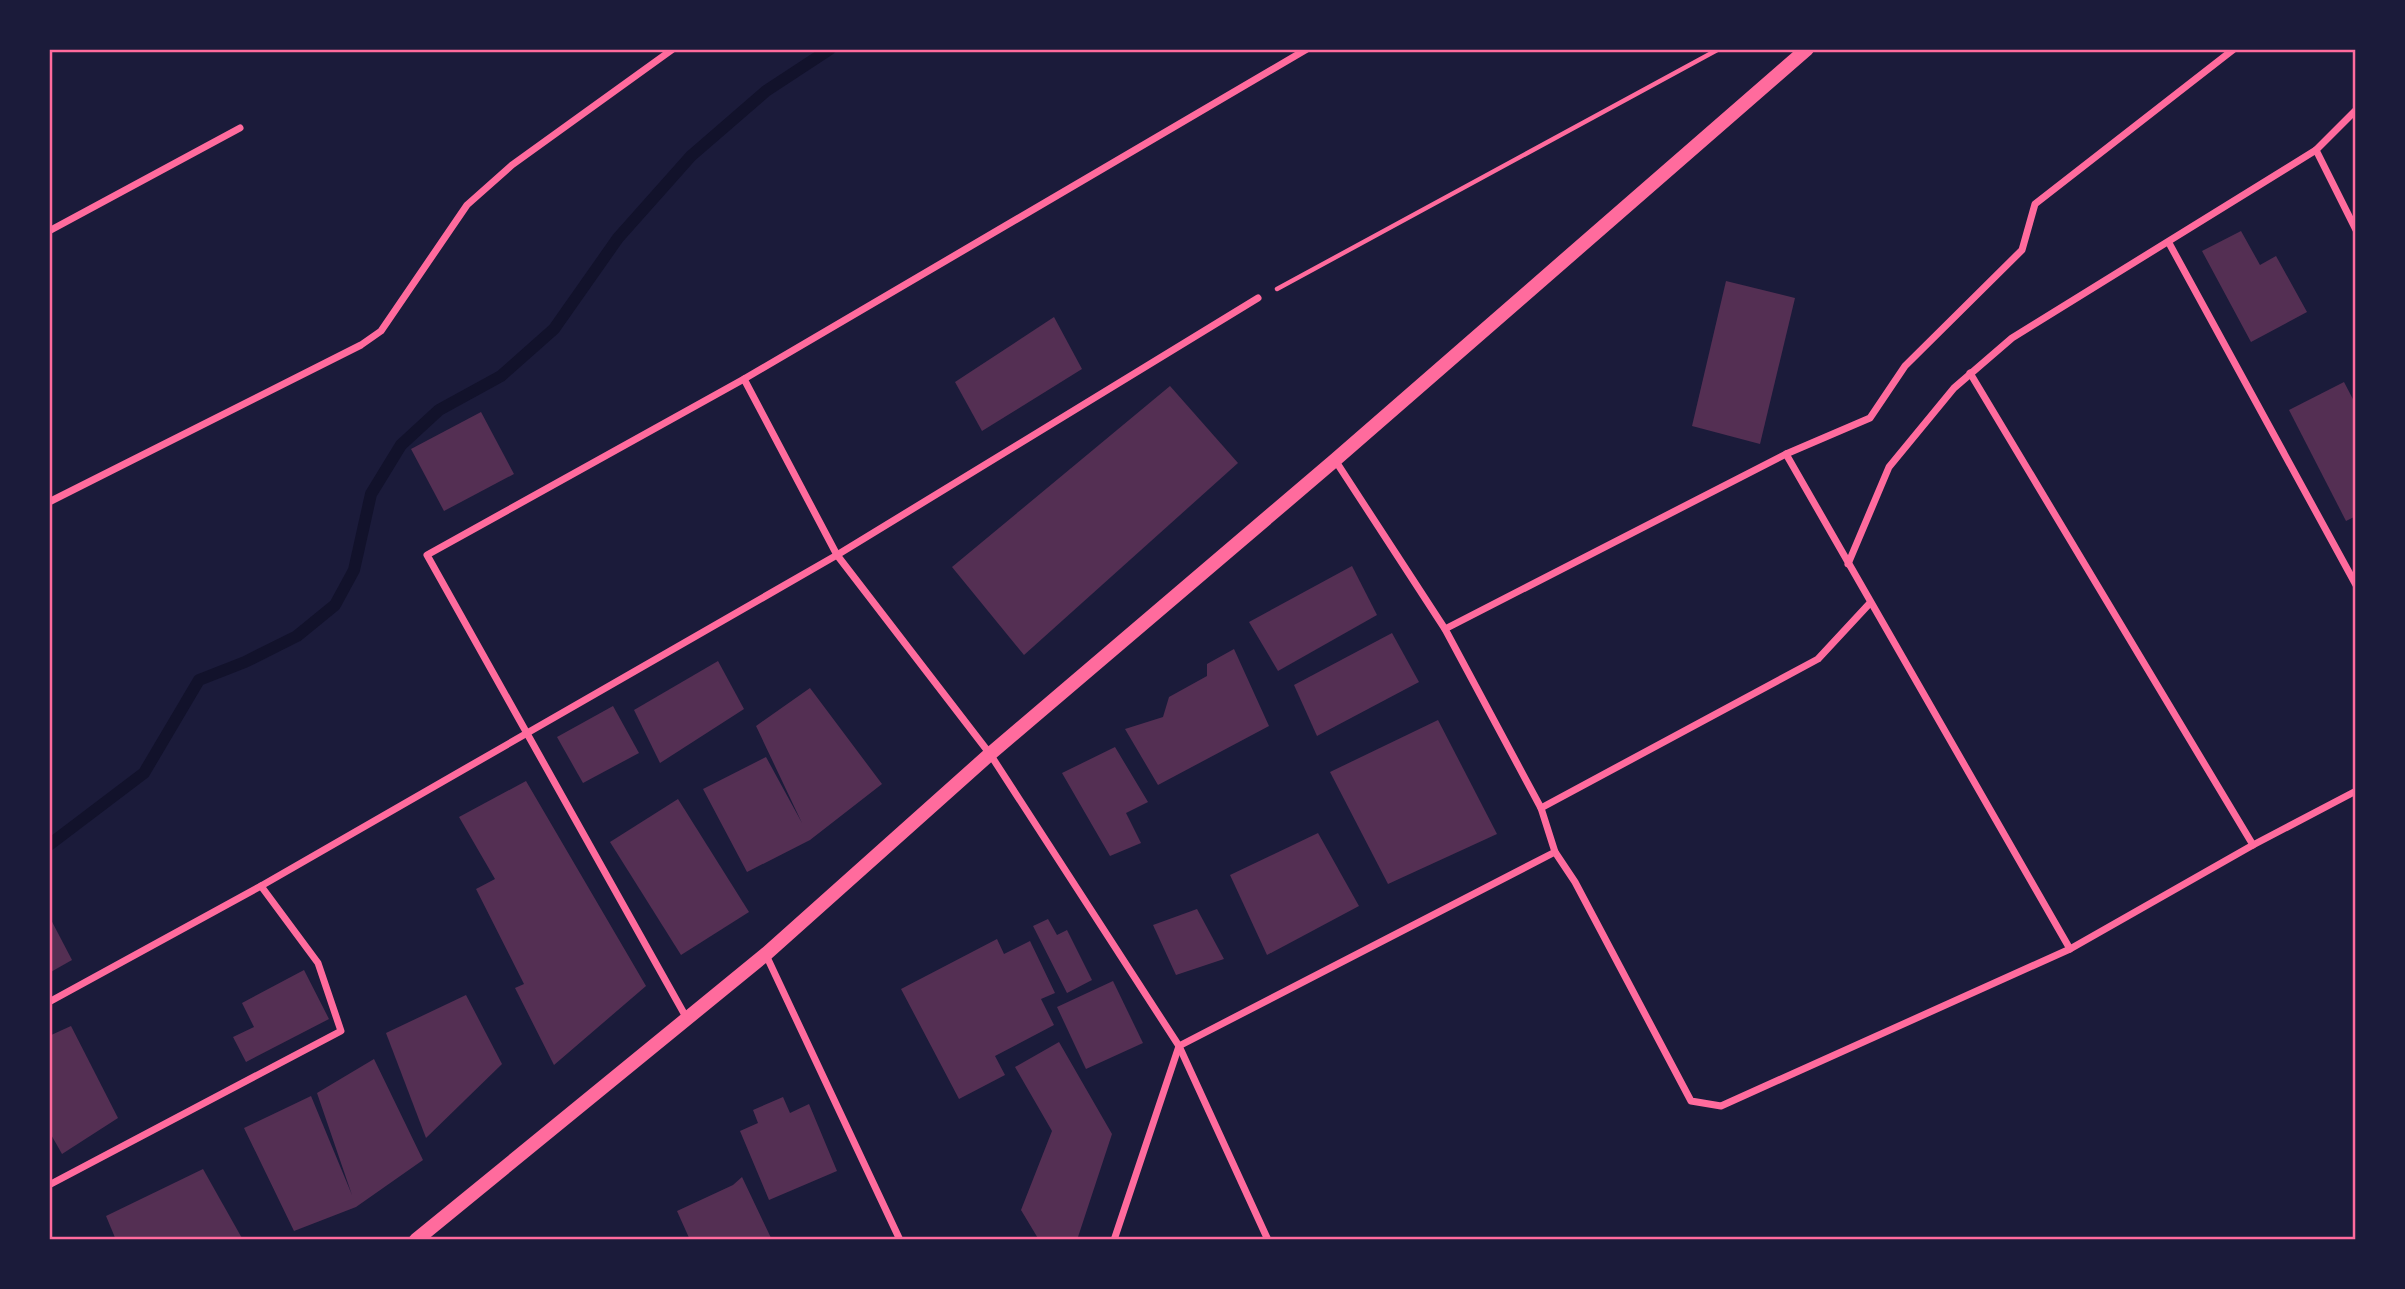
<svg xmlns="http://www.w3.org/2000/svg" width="2405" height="1289" font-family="'Nunito Sans',sans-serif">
  <rect width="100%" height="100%" fill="#1b1b3a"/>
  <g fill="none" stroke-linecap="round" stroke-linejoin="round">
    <path stroke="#12122b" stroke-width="12" d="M49,845L144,773L199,680L245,662L297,636L335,605L354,570L371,494L401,445L439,410L501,376L554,329L618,238L691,156L766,91L830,49"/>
  </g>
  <g fill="#542f53">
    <path d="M2241,231L2260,265L2276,256L2307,312L2251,342L2202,251Z"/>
    <path d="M1726,281L1795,298L1760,444L1692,426Z"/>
    <path d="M1054,317L1082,369L982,431L955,382Z"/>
    <path d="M2344,382L2356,405V516L2346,521L2289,410Z"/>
    <path d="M1170,386L1238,463L1024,655L952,567Z"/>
    <path d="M481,412L514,474L444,511L411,449Z"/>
    <path d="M1352,566L1377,615L1278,671L1249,622Z"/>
    <path d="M1392,633L1419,682L1317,736L1294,685Z"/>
    <path d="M1234,649L1269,726L1158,785L1125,729L1163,717L1169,697L1207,676V664Z"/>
    <path d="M718,661L744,709L660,763L634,710Z"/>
    <path d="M810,688L882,784L810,840L747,872L703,789L766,757L802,823L756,726Z"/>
    <path d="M613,706L639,753L583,783L557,737Z"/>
    <path d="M1438,720L1497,834L1388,884L1330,772Z"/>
    <path d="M1115,747L1148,802L1126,813L1141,843L1110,856L1062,773Z"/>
    <path d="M526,781L646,986L554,1065L515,988L524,984L476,889L495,879L459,817Z"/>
    <path d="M678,799L749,912L681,955L610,842Z"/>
    <path d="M1318,833L1359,906L1267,955L1230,875Z"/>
    <path d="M1197,909L1224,959L1176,975L1153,925Z"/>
    <path d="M49,916L72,960L49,973Z"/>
    <path d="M1048,919L1057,935L1067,930L1092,980L1067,993L1033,926Z"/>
    <path d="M997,939L1004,954L1030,941L1055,993L1041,999L1054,1025L995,1056L1005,1075L959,1099L901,989Z"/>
    <path d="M304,970L329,1019L246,1062L233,1037L254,1027L242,1003Z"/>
    <path d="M1113,981L1143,1043L1086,1069L1057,1007Z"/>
    <path d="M466,995L502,1064L426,1138L386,1033Z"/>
    <path d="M71,1026L118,1118L62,1154L49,1131V1036Z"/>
    <path d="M1059,1042L1112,1134L1077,1240H1039L1021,1210L1052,1131L1015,1067Z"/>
    <path d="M374,1059L423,1160L356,1207L294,1231L244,1128L311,1096L352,1195L317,1093Z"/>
    <path d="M783,1097L790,1113L809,1104L837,1171L769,1200L740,1131L758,1123L753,1110Z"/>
    <path d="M203,1169L243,1240H116L106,1216Z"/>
    <path d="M742,1177L772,1240H690L677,1211L733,1185Z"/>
  </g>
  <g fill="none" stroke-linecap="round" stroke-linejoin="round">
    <path stroke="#ff6b9d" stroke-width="4.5" d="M1277,289L1719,49"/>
    <g stroke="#ff6b9d" stroke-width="7">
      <path d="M2316,150L2356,230"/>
      <path d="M49,231L240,128"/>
      <path d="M2169,243L2356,585"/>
      <path d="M1970,373L2253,845"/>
      <path d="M744,379L837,555L990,754L1179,1046L1268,1240"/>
      <path d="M1786,454L2070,949"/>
      <path d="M1335,460L1445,629L1541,808L1555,852L1575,882L1691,1101L1721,1106L2070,949L2253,845L2356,791"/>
      <path d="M49,502L361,345L381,331L467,205L512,165L673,49"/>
      <path d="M1848,564L1889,467L1954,388L2012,338L2316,150L2356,110"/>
      <path d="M1445,629L1786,454L1870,418L1905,366L2022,250L2035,204L2234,49"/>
      <path d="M1541,808L1818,659L1870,603"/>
      <path d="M766,955L900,1240"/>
      <path d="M49,1002L261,886L837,555L1258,298"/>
      <path d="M686,1017L427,555L744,379L1307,49"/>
      <path d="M49,1185L341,1031L318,963L261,886"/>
      <path d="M1114,1240L1179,1046L1555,852"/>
    </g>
    <path stroke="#ff6b9d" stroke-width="14" d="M416,1240L766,954L990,754L1335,460L1807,49"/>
  </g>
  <rect width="2405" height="1289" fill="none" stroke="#1b1b3a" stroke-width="102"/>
  <rect x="51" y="51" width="2303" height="1187" fill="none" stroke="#ff6b9d" stroke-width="2.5"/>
</svg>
